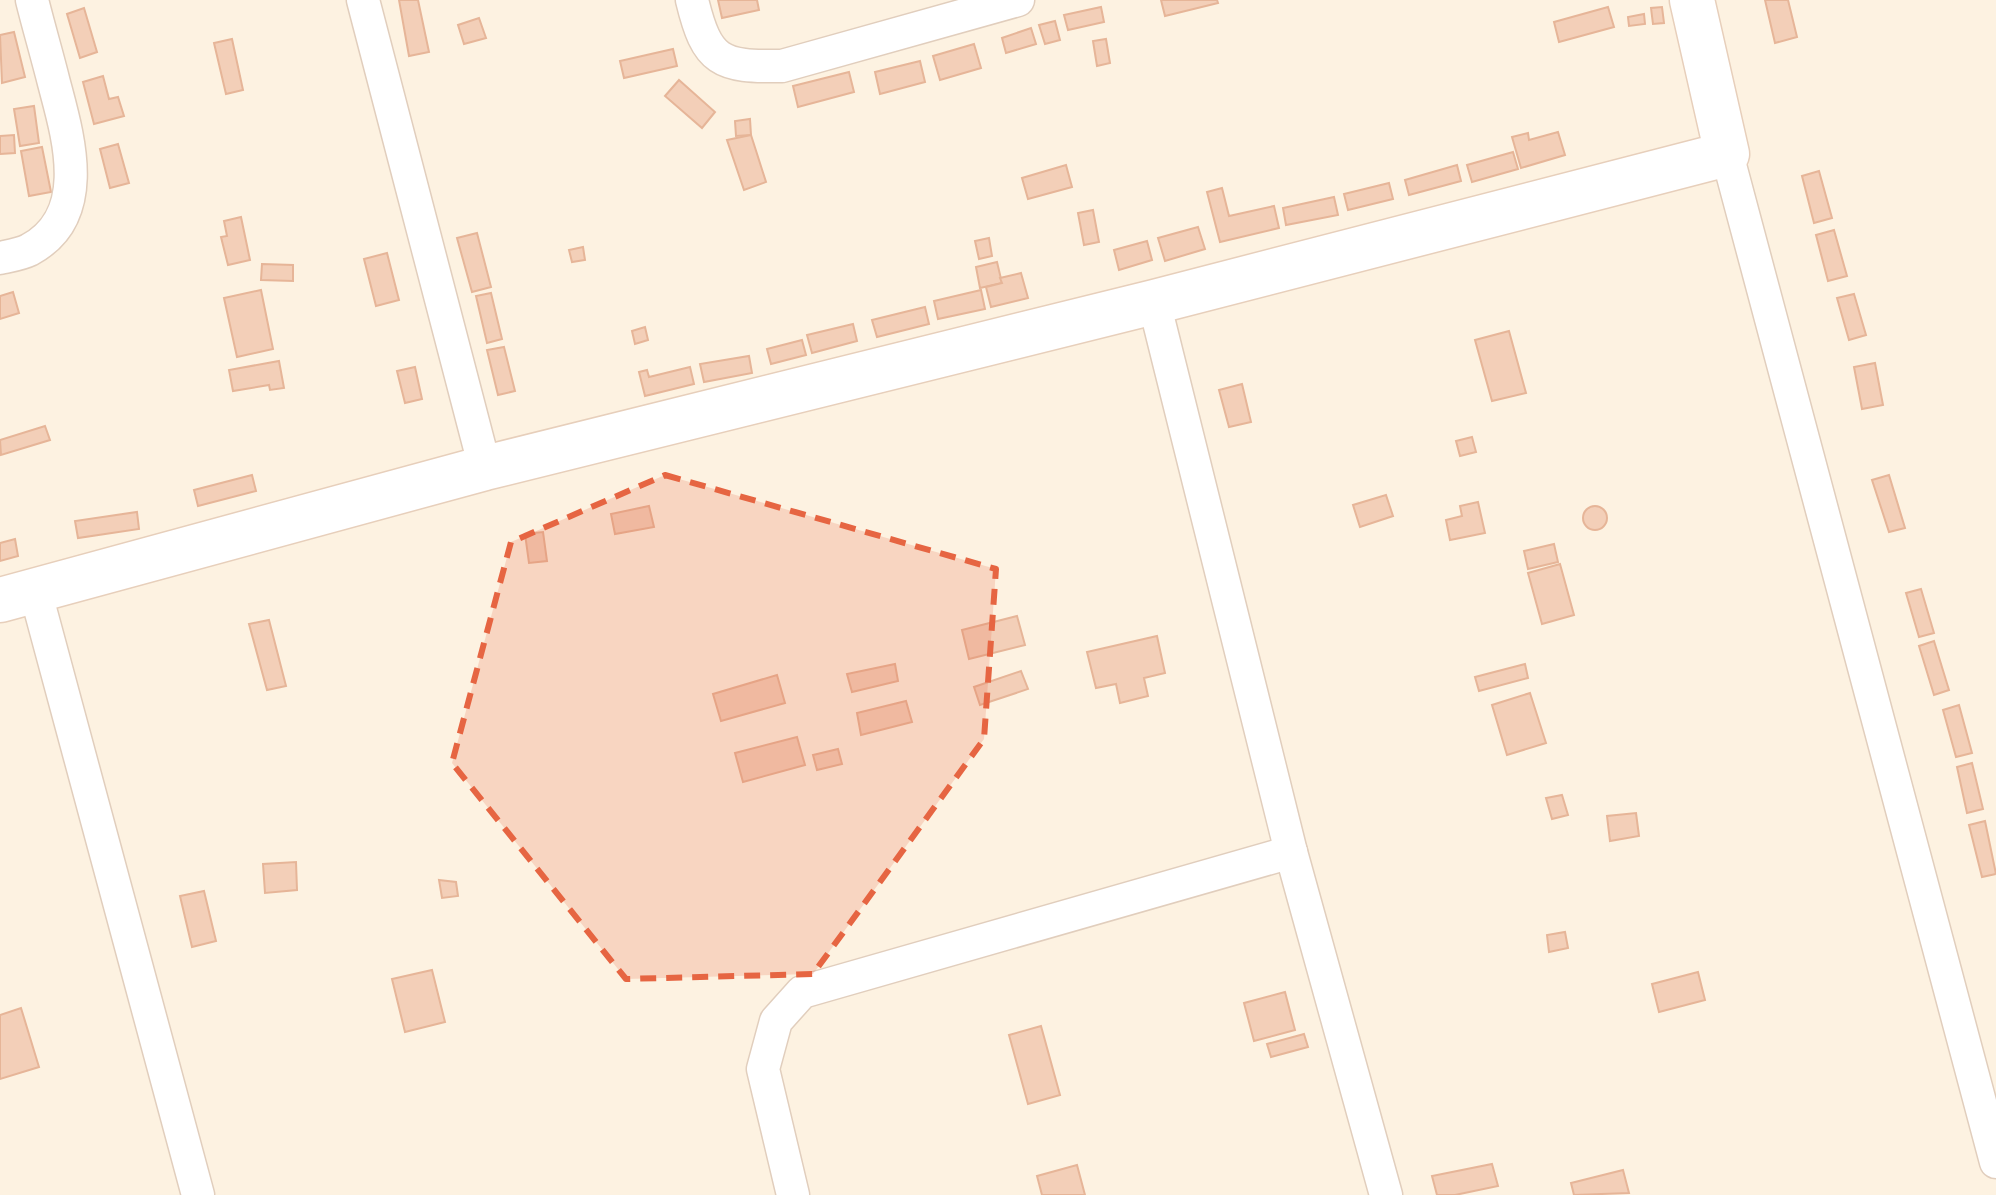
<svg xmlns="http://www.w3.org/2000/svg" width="1996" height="1195" font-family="Montserrat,sans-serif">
  <rect width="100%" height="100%" fill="#fdf2e1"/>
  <g fill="#f3cfb8" stroke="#e6b598" stroke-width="2">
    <path d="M399,0H418L429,52L409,56Z"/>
    <path d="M718,0H757L759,10L722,18Z"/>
    <path d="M1161,0H1217L1218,3L1165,16Z"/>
    <path d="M1765,0H1788L1797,37L1775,43Z"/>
    <path d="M1101,7L1104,22L1068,30L1064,15Z"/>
    <path d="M1608,7L1614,27L1559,42L1554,22Z"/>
    <path d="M1662,7L1664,23L1653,24L1651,8Z"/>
    <path d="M84,8L97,52L80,58L67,14Z"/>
    <path d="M1644,14L1645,24L1629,26L1628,17Z"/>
    <path d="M479,18L486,38L464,44L458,25Z"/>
    <path d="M1055,21L1060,40L1045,44L1039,25Z"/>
    <path d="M1031,28L1036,44L1006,53L1002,38Z"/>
    <path d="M14,32L25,77L2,83L0,35Z"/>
    <path d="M232,39L243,90L226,94L214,43Z"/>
    <path d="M1106,39L1110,63L1097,66L1093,41Z"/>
    <path d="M974,44L981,68L940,80L933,56Z"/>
    <path d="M673,49L677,66L624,78L620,61Z"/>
    <path d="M920,61L925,82L880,94L875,72Z"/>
    <path d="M849,72L854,92L798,107L793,86Z"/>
    <path d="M103,76L109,99L118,97L124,116L94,124L83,82Z"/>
    <path d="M679,80L715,112L702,128L665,96Z"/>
    <path d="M34,106L39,143L20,146L14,109Z"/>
    <path d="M750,119L751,135L736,136L735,121Z"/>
    <path d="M1558,132L1565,155L1521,168L1512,137L1528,133L1529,140Z"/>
    <path d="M14,135L15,153L0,154V136Z"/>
    <path d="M751,135L766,182L744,190L727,140Z"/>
    <path d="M118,144L129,183L110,188L100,149Z"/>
    <path d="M42,147L51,192L29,196L21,151Z"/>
    <path d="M1513,152L1518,169L1472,182L1467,165Z"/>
    <path d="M1066,165L1072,187L1028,199L1022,178Z"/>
    <path d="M1457,165L1461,181L1409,195L1405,180Z"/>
    <path d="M1819,171L1832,218L1814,223L1802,176Z"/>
    <path d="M1389,183L1393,199L1348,210L1344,194Z"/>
    <path d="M1222,188L1229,216L1274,206L1279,228L1220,242L1207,192Z"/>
    <path d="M1334,197L1338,215L1286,225L1283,208Z"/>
    <path d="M1093,210L1099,242L1084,245L1078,213Z"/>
    <path d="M241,217L250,260L228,265L221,237L227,236L224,221Z"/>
    <path d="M1198,227L1205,249L1165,261L1158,238Z"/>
    <path d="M1834,230L1847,276L1828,281L1816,235Z"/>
    <path d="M477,233L491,287L472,292L457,238Z"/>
    <path d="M989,238L992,256L979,259L975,241Z"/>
    <path d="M1147,241L1152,260L1119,270L1114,250Z"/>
    <path d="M583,247L585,260L572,262L569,250Z"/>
    <path d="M387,253L399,300L376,306L364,259Z"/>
    <path d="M997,262L1002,283L980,288L976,267Z"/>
    <path d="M262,264L293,265V281L261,280Z"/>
    <path d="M1021,273L1028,298L991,307L986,287L1002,283L1000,278Z"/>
    <path d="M261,290L273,349L237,357L224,298Z"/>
    <path d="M981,290L985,309L938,319L934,301Z"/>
    <path d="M13,292L19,313L0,319V296Z"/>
    <path d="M491,293L502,339L487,343L476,296Z"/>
    <path d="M1854,294L1866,335L1849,340L1837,298Z"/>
    <path d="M925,307L929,324L877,337L872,320Z"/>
    <path d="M853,324L857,341L812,353L807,335Z"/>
    <path d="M645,327L648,340L635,344L632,331Z"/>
    <path d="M1509,331L1526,393L1492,401L1475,340Z"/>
    <path d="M802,340L806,355L771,364L767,349Z"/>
    <path d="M504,347L515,391L498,395L487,350Z"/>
    <path d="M749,356L752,373L704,382L700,364Z"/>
    <path d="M279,361L284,388L270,390L269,385L233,391L229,370Z"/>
    <path d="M1875,363L1883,405L1862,409L1854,367Z"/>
    <path d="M415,367L422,399L405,403L397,371Z"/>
    <path d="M690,367L694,384L645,396L639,372L647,370L649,377Z"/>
    <path d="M1242,384L1251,422L1229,427L1219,390Z"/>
    <path d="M45,426L50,440L1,455L0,440Z"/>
    <path d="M1472,437L1476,452L1460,456L1456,441Z"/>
    <path d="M252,475L256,491L198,506L194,490Z"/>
    <path d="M1889,475L1905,528L1889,532L1872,480Z"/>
    <path d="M1386,495L1393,516L1360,527L1353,505Z"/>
    <path d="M1478,502L1485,533L1450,540L1446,520L1462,516L1460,506Z"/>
    <circle cx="1595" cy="518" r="12"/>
    <path d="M649,506L654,527L615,534L611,514Z"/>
    <path d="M137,512L139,529L78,538L75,521Z"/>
    <path d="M543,532L547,561L529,563L525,534Z"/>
    <path d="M15,539L18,556L0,561V543Z"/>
    <path d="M1554,544L1558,562L1528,569L1524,551Z"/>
    <path d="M1560,564L1574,615L1542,624L1528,573Z"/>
    <path d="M1921,589L1934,633L1919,637L1906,593Z"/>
    <path d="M1017,616L1025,645L969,659L962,630Z"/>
    <path d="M269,620L286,686L267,690L249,624Z"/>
    <path d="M1157,636L1165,673L1144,678L1148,696L1120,703L1116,684L1096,688L1087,652Z"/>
    <path d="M1934,641L1949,690L1934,695L1919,646Z"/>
    <path d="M895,664L898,681L852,692L847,674Z"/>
    <path d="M1525,664L1528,678L1479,691L1475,677Z"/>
    <path d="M1021,671L1028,689L980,705L974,687Z"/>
    <path d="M777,675L785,703L721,721L713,694Z"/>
    <path d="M1530,693L1546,743L1507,755L1492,705Z"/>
    <path d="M906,701L912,722L861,735L857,713Z"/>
    <path d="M1959,705L1972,753L1956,757L1943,710Z"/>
    <path d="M797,737L805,765L743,782L735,753Z"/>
    <path d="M838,749L842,764L817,770L813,755Z"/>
    <path d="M1972,763L1983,809L1967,813L1957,767Z"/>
    <path d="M1562,795L1568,815L1552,819L1546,798Z"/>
    <path d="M1636,813L1639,836L1610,841L1607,816Z"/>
    <path d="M1985,821L1996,874L1982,877L1969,825Z"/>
    <path d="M296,862L297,890L265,893L263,864Z"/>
    <path d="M439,880L456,882L458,896L442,898Z"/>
    <path d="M204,891L216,941L192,947L180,896Z"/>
    <path d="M1565,932L1568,948L1549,952L1547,935Z"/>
    <path d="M432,970L445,1022L405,1032L392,979Z"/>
    <path d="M1698,972L1705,1000L1659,1012L1652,984Z"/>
    <path d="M1285,992L1295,1030L1254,1041L1244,1003Z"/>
    <path d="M21,1008L39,1067L0,1079V1015Z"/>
    <path d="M1041,1026L1060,1095L1028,1104L1009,1035Z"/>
    <path d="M1304,1034L1308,1047L1271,1057L1267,1044Z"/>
    <path d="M1492,1164L1498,1186L1455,1195H1437L1432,1176Z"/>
    <path d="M1077,1165L1085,1195H1042L1037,1176Z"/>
    <path d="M1623,1170L1629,1193L1574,1195L1571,1183Z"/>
  </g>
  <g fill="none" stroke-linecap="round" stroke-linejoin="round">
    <g stroke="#e1cebd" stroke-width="35">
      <g id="street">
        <path d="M363,0L485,468"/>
        <path d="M692,0C707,62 720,67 782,66L1018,0"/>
        <path d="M1727,154L1996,1162"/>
        <path d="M0,258C9,256 21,254 29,250C93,216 68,136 54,83C47,55 39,28 32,0"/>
        <path d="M1154,302L1291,852L1386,1195"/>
        <path d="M35,590L198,1195"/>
        <path d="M793,1195L763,1069L776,1021L802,992L1291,852"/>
      </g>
    </g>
    <g stroke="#e7cfbb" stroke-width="47">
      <path id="secondary" d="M0,600L485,468L1154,302L1727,154L1692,0"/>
    </g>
    <use href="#street" stroke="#fff" stroke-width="32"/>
    <use href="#secondary" stroke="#fff" stroke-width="44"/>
  </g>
  <path fill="#e66542" fill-opacity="0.2" stroke="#e66542" stroke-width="6" stroke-dasharray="16 10" stroke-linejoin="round" d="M665,475L996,569L984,739L813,974L626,979L452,763L511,542Z"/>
</svg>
